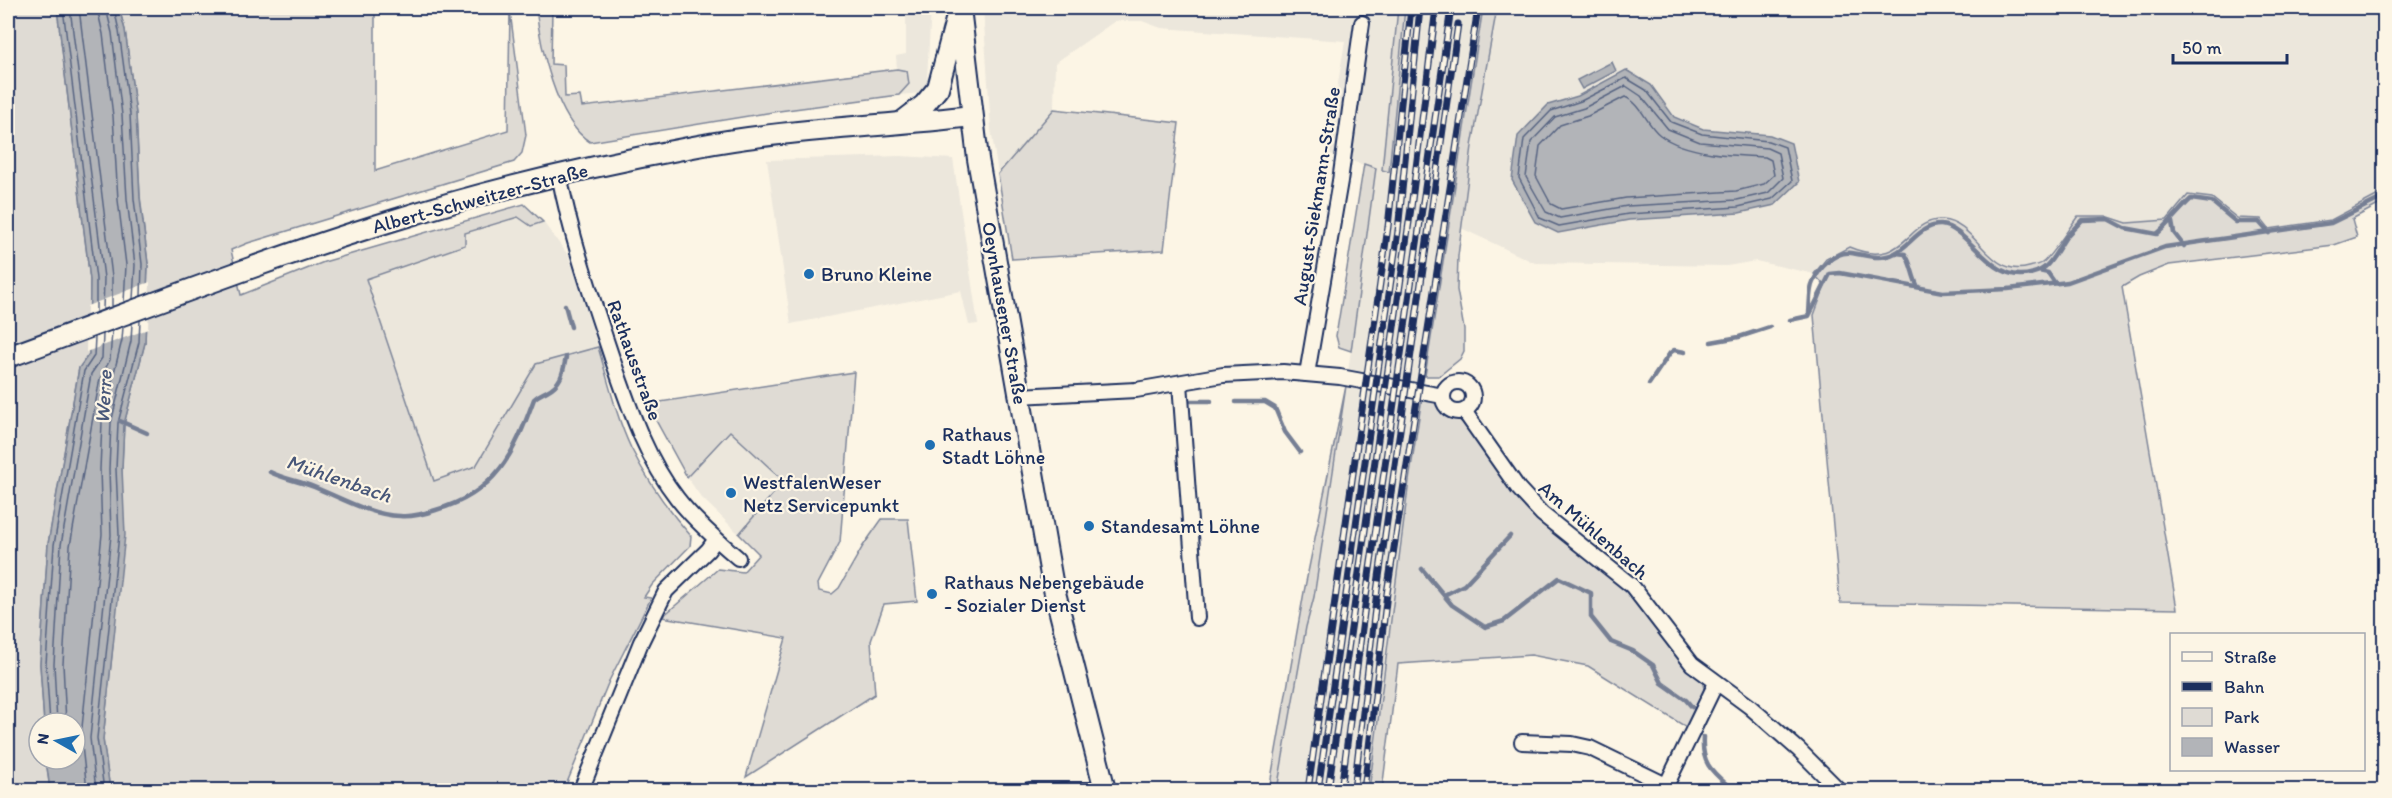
<svg xmlns="http://www.w3.org/2000/svg" width="2392" height="798" font-family="Itim,sans-serif">
  <rect width="100%" height="100%" fill="#fcf5e5"/>
  <filter id="ink" filterUnits="userSpaceOnUse"><feTurbulence type="fractalNoise" baseFrequency=".0167" numOctaves="2"/><feDisplacementMap in="SourceGraphic" scale="12" xChannelSelector="R" yChannelSelector="G"/><feConvolveMatrix kernelMatrix="1 2 1 2 8 2 1 2 1" color-interpolation-filters="sRGB"/></filter>
  <g filter="url(#ink)">
    <g fill="#ece7dc" fill-rule="evenodd">
      <path d="M906,8H931L927,78L931,81L921,93L899,95L909,84L907,71L897,69L896,56L906,54Z"/>
      <path d="M983,8H1398L1382,170L1389,172L1405,8H1483L1409,481L1369,790H1277L1306,627L1314,597L1346,386L1376,169L1330,154L1329,138L1345,41L1161,28L1142,21H1115L1055,63L1054,109L998,174L991,129Z"/>
      <path d="M1497,8H2384V192L2331,220L2269,229L2261,219L2237,218L2212,198L2167,220L2127,224L2106,216H2079L2042,263L2020,270L2006,268L1954,222L1923,225L1892,251L1826,259L1814,274L1756,261L1727,266L1535,263L1461,228L1472,146ZM1626,71L1651,85L1673,117L1703,129L1770,135L1739,213L1629,220L1518,136L1548,105L1578,96Z"/>
      <path d="M900,156L953,159L978,324L969,325L961,291L791,324L767,160Z"/>
      <path d="M518,217L531,226L543,222L568,255L575,273L598,347L537,364L476,466L434,482L366,279L465,245L464,233Z"/>
      <path d="M730,431L785,481L739,534L701,497L687,477Z"/>
    </g>
    <g fill="#dfdbd4" stroke="#7d8599" stroke-width="1.5">
      <path d="M8,8H57L90,280L89,354L79,368L48,544L40,664L44,723H39V759H46L50,790H8Z"/>
      <path d="M119,8H375V171L508,130L510,11L526,135L522,153L514,162L248,243L231,250L241,295L324,262L524,204L543,222L531,226L518,217L465,233V245L366,279L434,481L476,466L536,364L598,347C608,380 616,416 631,448C647,480 667,509 691,536L690,546L652,585L644,597L651,598L609,681L564,790H110L103,739L113,645L124,424L145,343L148,264L140,196L136,114L125,30Z"/>
      <path d="M536,8H552L551,64L564,65L565,97L580,96L582,107L897,69L907,71L909,84L899,95L779,111L590,142C556,121 540,45 536,8Z"/>
      <path d="M1398,8H1405L1389,172L1382,170Z"/>
      <path d="M1483,8H1497L1472,146L1458,256L1457,290L1464,329V351L1460,359L1439,376H1425Z"/>
      <path d="M1054,109L1179,123L1164,250L1012,259L998,174Z"/>
      <path d="M1364,164L1376,168L1351,351L1339,347L1336,336Z"/>
      <path d="M2384,192V202L2352,219L2357,237L2334,245L2169,265L2139,277L2122,287L2177,609L1840,603L1814,315L1825,286L1814,274L1826,259L1849,247C1906,271 1906,218 1942,220C1977,222 1989,279 2029,267C2033,266 2039,265 2042,263C2050,258 2071,225 2078,216H2106L2127,223L2167,220L2188,195L2212,198L2237,218L2261,219L2269,229L2331,220Z"/>
      <path d="M854,372L840,542L818,584L819,591L832,594L839,588L863,546L882,519H908L917,601L884,604L871,641L875,694L746,777L786,638L662,617L718,569L743,572L759,554L739,534L784,481L730,431L687,477L647,404Z"/>
      <path d="M1346,386L1314,597L1306,627L1277,790H1269L1304,592Z"/>
      <path d="M1422,398L1436,402L1444,412L1459,420L1470,429L1535,515L1633,595L1662,631L1680,661L1702,681L1706,695L1689,729L1588,666L1531,655L1398,664L1382,790H1369L1409,481Z"/>
    </g>
    <g fill="#b2b4b8" stroke="#767f94" stroke-width="1.5">
      <path d="M57,8H119L125,30L136,114L140,198L148,264L145,343L124,424L122,469L125,535L103,739L110,790H50L46,759H75V723H44L40,664L48,544L79,368L89,354L90,280Z"/>
      <path d="M1612,62L1616,71L1582,89L1577,80Z"/>
      <path d="M1626,70L1651,85L1674,117L1703,129L1770,135L1791,143L1799,182L1775,205L1739,213L1629,220L1558,233L1535,222L1512,180L1518,136L1548,105L1578,96Z"/>
    </g>
    <path fill="#fcf5e5" d="M150,282L148,329L86,352L87,306Z"/>
    <g fill="none" stroke-linecap="round" stroke-linejoin="round">
      <g stroke="#576482" stroke-width="1.5">
        <path d="M63,8L96,279V313"/>
        <path d="M70,8L104,278L103,310"/>
        <path d="M79,8L112,277V307"/>
        <path d="M97,8L103,34L113,116L118,200L126,265L124,302"/>
        <path d="M106,8L112,33L122,115L127,199L135,265L133,299"/>
        <path d="M114,8L119,31L130,114L134,199L142,264L141,296"/>
        <path d="M1626,78L1646,90L1671,122L1702,134L1768,141L1785,147L1792,181L1772,199L1738,207L1628,214L1559,226L1540,218L1519,178L1524,139L1551,111L1581,101Z"/>
        <path d="M1626,86L1641,96L1668,129L1700,142L1767,148L1778,153L1783,178L1768,193L1737,200L1627,206L1560,218L1546,212L1526,177L1531,142L1555,117L1584,108Z"/>
        <path d="M1625,97C1642,104 1646,124 1660,135C1685,154 1735,156 1765,157L1771,160L1774,175L1764,184L1736,191L1626,198L1561,209L1551,204L1536,176L1540,146L1560,125L1588,116Z"/>
        <path d="M50,723L46,664L54,545L84,371L94,356L95,337"/>
        <path d="M57,723L54,664L61,545L91,374L102,358L103,334"/>
        <path d="M66,723L63,664L70,546L100,378L110,360L112,331"/>
        <path d="M87,790L81,737L102,534L100,469L102,422L122,340L123,327"/>
        <path d="M96,790L90,738L111,535L109,469L111,423L131,341L132,323"/>
        <path d="M104,790L97,738L119,535L116,469L118,423L139,342L140,320"/>
      </g>
      <g stroke="#767f94" stroke-width="4.5">
        <path d="M2172,222L2174,233L2184,246"/>
        <path d="M1896,253L1905,254C1912,264 1912,276 1918,287"/>
        <path d="M2039,271L2048,273L2055,283"/>
        <path d="M565,305L571,327"/>
        <path d="M1809,313C1810,304 1809,290 1813,282C1819,268 1835,251 1851,253C1866,255 1880,261 1895,253C1910,246 1921,224 1941,225C1966,227 1988,275 2020,275C2049,275 2053,256 2066,237C2071,231 2077,226 2082,220L2108,219L2125,228L2157,234C2170,223 2179,210 2191,199L2212,202L2236,222H2259L2269,233"/>
        <path d="M1790,320L1809,316L1830,274L1840,273L1943,292L2008,289L2068,282L2165,247L2331,223L2384,197"/>
        <path d="M1711,342L1739,337L1770,327"/>
        <path d="M1649,384L1670,353L1674,350L1685,352"/>
        <path d="M1189,401H1211"/>
        <path d="M1236,402H1265L1275,408L1285,432L1300,452"/>
        <path d="M120,421L147,433"/>
        <path d="M270,472C284,479 299,481 314,487C341,498 370,515 400,516C412,517 424,514 436,510C496,493 514,454 534,399C538,395 541,394 547,391C562,383 563,372 566,357"/>
        <path d="M1422,569L1452,605L1485,627L1504,621L1559,578L1591,593V617L1611,642L1633,651L1653,665L1662,683L1686,700L1692,707"/>
        <path d="M1444,595L1464,585L1510,536"/>
        <path d="M1703,737C1701,765 1713,772 1733,790"/>
      </g>
      <g stroke="#1b2f5e" stroke-width="18">
        <g id="minor">
          <path d="M559,174C571,237 592,298 612,358C629,406 645,457 677,498C694,520 717,540 738,558"/>
          <path d="M1307,374L1340,181L1362,23"/>
          <circle cx="1458" cy="397" r="15"/>
          <path d="M1180,383L1197,618"/>
          <path d="M1019,396L1136,390L1223,375L1283,372L1340,377L1443,396"/>
          <path d="M1464,411L1518,488L1542,514L1632,586L1692,664L1749,706L1799,750L1839,790"/>
          <path d="M1522,742L1572,744L1590,748L1666,785"/>
          <path d="M581,790L641,642L666,591L708,550L716,539"/>
          <path d="M1029,790H1097"/>
          <path d="M1664,790L1716,683"/>
        </g>
      </g>
      <g stroke="#1b2f5e" stroke-width="24">
        <g id="secondary">
          <path d="M960,8L978,159L1052,581L1105,790"/>
          <path d="M902,122L924,105L938,88L956,20"/>
          <path d="M8,357C135,311 261,261 391,221C489,190 591,166 693,147C784,129 879,127 972,116"/>
        </g>
      </g>
      <use href="#minor" stroke="#fcf5e5" stroke-width="14"/>
      <use href="#secondary" stroke="#fcf5e5" stroke-width="20"/>
      <g stroke="#1b2f5e" stroke-width="7">
        <g id="rail">
          <path d="M1308,790L1388,227L1411,8"/>
          <path d="M1318,790L1398,231L1420,8"/>
          <path d="M1328,790L1411,208L1436,8"/>
          <path d="M1341,790L1367,590L1451,8"/>
          <path d="M1354,790L1377,591L1458,24"/>
          <path d="M1364,790L1387,593L1478,8"/>
        </g>
      </g>
      <use href="#rail" stroke="#fcf5e5" stroke-width="4.5" stroke-dasharray="14" stroke-linecap="butt"/>
    </g>
  </g>
  <g fill="#1f6fb2" stroke="#fcf5e5" stroke-width="2">
    <circle cx="809" cy="274" r="6"/>
    <circle cx="930" cy="445" r="6"/>
    <circle cx="731" cy="493" r="6"/>
    <circle cx="1089" cy="526" r="6"/>
    <circle cx="932" cy="594" r="6"/>
  </g>
  <g text-anchor="middle" dominant-baseline="central" stroke-width="4.5" stroke-linejoin="round" paint-order="stroke">
    <g font-size="20" fill="#1b2f5e" stroke="#fcf5e5">
      <text transform="translate(1316 196) rotate(-81)">August-Siekmann-Straße</text>
      <text transform="translate(480 198) rotate(-15)">Albert-Schweitzer-Straße</text>
      <text transform="translate(1005 313) rotate(80)">Oeynhausener Straße</text>
      <text transform="translate(635 360) rotate(70)">Rathausstraße</text>
      <text transform="translate(1594 530) rotate(41)">Am Mühlenbach</text>
    </g>
    <g font-size="20" fill="#1b2f5e" stroke="#fcf5e5" text-anchor="start">
      <text x="821" y="274">Bruno Kleine</text>
      <text x="942" y="434">Rathaus<tspan x="942" dy="23">Stadt Löhne</tspan></text>
      <text x="743" y="482">WestfalenWeser<tspan x="743" dy="23">Netz Servicepunkt</tspan></text>
      <text x="1101" y="526">Standesamt Löhne</text>
      <text x="944" y="582">Rathaus Nebengebäude<tspan x="944" dy="23">- Sozialer Dienst</tspan></text>
    </g>
    <g font-size="21" font-style="italic" fill="#485779" stroke="#fcf5e5">
      <text transform="translate(103 397) rotate(-87)">Werre</text>
      <text transform="translate(339 478) rotate(19)">Mühlenbach</text>
    </g>
  </g>
  <rect width="2392" height="798" fill="none" stroke="#fcf5e5" stroke-width="30"/>
  <rect x="15" y="15" width="2362" height="768" fill="none" stroke="#1b2f5e" stroke-width="2" filter="url(#ink)"/>
  <rect x="2170" y="633" width="195" height="138" fill="#fcf5e5" stroke="#a2a6af" stroke-width="1.5"/>
  <rect x="2182" y="652" width="30" height="9" fill="#fcf5e5" stroke="#a2a6af" stroke-width="1.5"/>
  <text x="2224" y="663" font-size="18" fill="#1b2f5e">Straße</text>
  <rect x="2182" y="682" width="30" height="9" fill="#1b2f5e" stroke="#a2a6af" stroke-width="1.5"/>
  <text x="2224" y="693" font-size="18" fill="#1b2f5e">Bahn</text>
  <rect x="2182" y="708" width="30" height="18" fill="#dfdbd4" stroke="#a2a6af" stroke-width="1.5"/>
  <text x="2224" y="723" font-size="18" fill="#1b2f5e">Park</text>
  <rect x="2182" y="738" width="30" height="18" fill="#b2b4b8" stroke="#a2a6af" stroke-width="1.5"/>
  <text x="2224" y="753" font-size="18" fill="#1b2f5e">Wasser</text>
  <g transform="translate(57 741) rotate(279)"><circle r="28" fill="#fcf5e5" stroke="#a2a6af" stroke-width="1.5"/>
  <path d="M0-4.5L10 22L0 15L-10 22Z" fill="#1f6fb2"/>
  <text y="-9" font-size="16" font-weight="bold" text-anchor="middle" fill="#1b2f5e">N</text>
  </g>
  <path d="M2173 54v9h114v-9" fill="none" stroke="#1b2f5e" stroke-width="3"/>
  <text x="2182" y="54" font-size="18" fill="#1b2f5e" stroke="#fcf5e5" stroke-width="4.5" paint-order="stroke">50 m</text>
</svg>
